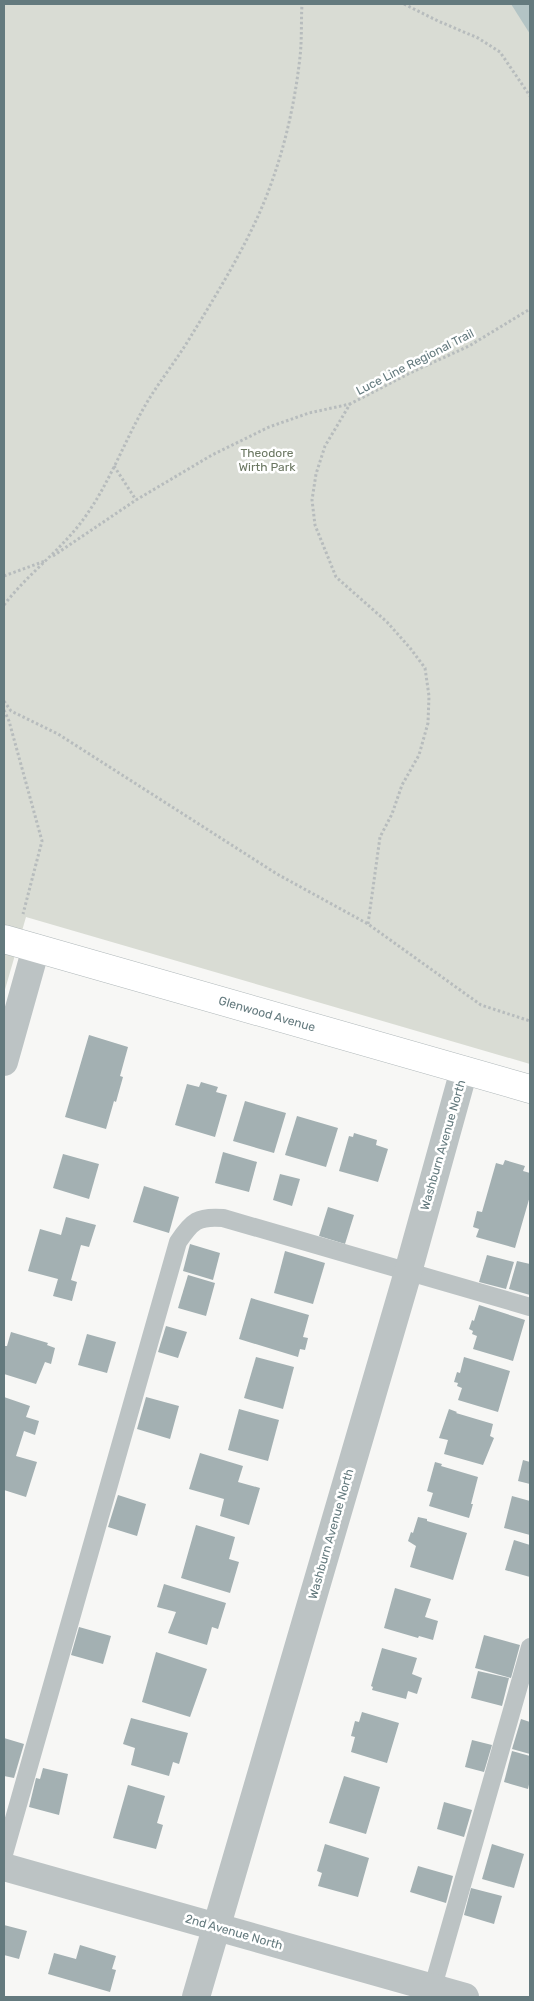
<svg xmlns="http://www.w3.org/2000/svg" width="534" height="2001" font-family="Rubik,sans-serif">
  <rect width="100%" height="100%" fill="#f7f7f5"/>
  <path fill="#d9dcd4" d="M4,4H530V1064L26,917L4,993Z"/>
  <path fill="#b3c4c5" d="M511,4H530V34Z"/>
  <g fill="#a3b0b2">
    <path d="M89,1035L128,1047L120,1076L123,1077L116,1102L114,1101L106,1129L65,1117Z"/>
    <path d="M201,1082L218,1087L216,1092L227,1095L215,1137L175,1125L187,1084L199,1087Z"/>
    <path d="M245,1101L286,1113L274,1153L233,1141Z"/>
    <path d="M297,1116L338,1128L326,1167L285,1155Z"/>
    <path d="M354,1133L377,1140L376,1145L388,1149L378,1182L339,1171L349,1136L353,1137Z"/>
    <path d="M223,1152L257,1162L249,1192L215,1183Z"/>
    <path d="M63,1154L99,1164L89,1199L53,1188Z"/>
    <path d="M505,1160L525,1166L523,1171L530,1173V1196L515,1248L476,1237L479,1229L473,1227L477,1211L482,1212L496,1163L503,1165Z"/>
    <path d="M280,1174L300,1179L292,1206L273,1200Z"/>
    <path d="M144,1186L179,1197L169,1233L133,1222Z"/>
    <path d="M328,1207L354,1215L345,1244L319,1236Z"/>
    <path d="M66,1217L96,1225L89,1247L81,1245L71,1280L77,1282L72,1301L53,1296L58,1279L28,1271L40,1229L61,1235Z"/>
    <path d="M190,1244L220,1253L213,1280L183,1271Z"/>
    <path d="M285,1251L325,1263L313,1304L274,1293Z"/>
    <path d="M487,1255L514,1262L506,1289L479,1282Z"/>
    <path d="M517,1261L530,1264V1295L509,1289Z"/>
    <path d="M188,1275L215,1283L206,1316L178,1308Z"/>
    <path d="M251,1298L309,1315L303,1337L308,1338L305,1350L300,1349L298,1357L239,1339Z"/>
    <path d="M479,1305L525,1320L513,1361L473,1349L477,1336L472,1334L473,1331L469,1329L472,1320L474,1321Z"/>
    <path d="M166,1326L187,1332L178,1358L158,1352Z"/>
    <path d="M11,1332L48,1343L47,1345L55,1348L51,1364L45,1362L36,1384L4,1374V1349L5,1346H7Z"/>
    <path d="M87,1334L116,1342L107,1373L78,1365Z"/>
    <path d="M256,1357L294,1367L283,1409L244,1398Z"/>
    <path d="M464,1357L510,1371L498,1412L458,1400L462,1388L457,1386L458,1383L454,1382L457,1372L460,1373Z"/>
    <path d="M4,1397L30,1406L26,1417L39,1421L35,1435L24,1431L16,1456L37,1462L26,1497L4,1490Z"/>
    <path d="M146,1397L179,1406L170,1439L137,1429Z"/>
    <path d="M239,1409L279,1420L268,1461L228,1450Z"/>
    <path d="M449,1409L457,1412L456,1413L493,1424L490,1436L494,1438L483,1465L444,1454L448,1440L439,1438Z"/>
    <path d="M200,1453L243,1466L238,1482L260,1488L249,1525L220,1516L224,1499L189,1489Z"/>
    <path d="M523,1460L530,1462V1484L518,1481Z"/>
    <path d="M435,1462L442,1464L441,1466L478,1477L471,1504H473L469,1518L429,1506L433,1493L427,1491Z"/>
    <path d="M118,1495L146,1504L137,1536L108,1527Z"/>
    <path d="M512,1496L530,1501V1535L504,1528Z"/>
    <path d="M418,1517L427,1519V1521L467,1533L453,1580L410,1567L416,1546L408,1541L411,1532L413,1533Z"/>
    <path d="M196,1525L235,1537L229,1559L239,1562L230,1593L181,1578Z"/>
    <path d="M514,1540L530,1545V1577L505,1570Z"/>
    <path d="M164,1584L226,1603L218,1629L212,1627L207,1645L168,1633L176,1612L157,1607Z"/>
    <path d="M395,1588L431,1599L425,1617L438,1621L433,1640L419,1636L418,1638L384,1628Z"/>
    <path d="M79,1627L111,1636L103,1664L71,1655Z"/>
    <path d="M484,1635L520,1645L511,1678L475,1668Z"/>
    <path d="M382,1648L417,1658L412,1674L422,1678L417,1694L408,1691L406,1699L372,1690L373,1687L371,1686Z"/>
    <path d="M156,1652L207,1669L190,1717L142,1702Z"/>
    <path d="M478,1671L509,1678L502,1706L471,1698Z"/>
    <path d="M362,1712L399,1723L387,1763L351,1752L355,1737L351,1736L355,1721L359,1722Z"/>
    <path d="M131,1718L188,1733L179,1764L173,1762L169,1776L131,1765L135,1748L123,1744Z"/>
    <path d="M521,1719L530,1722V1754L512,1749Z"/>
    <path d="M4,1738L24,1744L14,1778L4,1776Z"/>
    <path d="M472,1740L492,1745L484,1772L465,1767Z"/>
    <path d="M512,1751L530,1756V1780L528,1789L504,1782Z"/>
    <path d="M43,1768L68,1774L59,1815L29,1807L36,1778L40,1779Z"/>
    <path d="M344,1776L380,1787L366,1834L329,1823Z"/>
    <path d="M128,1785L165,1796L157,1823L163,1825L156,1849L113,1838Z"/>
    <path d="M444,1802L472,1810L464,1837L437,1829Z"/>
    <path d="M325,1844L369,1858L358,1897L318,1886L322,1873L317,1871Z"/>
    <path d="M492,1844L524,1854L514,1888L482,1879Z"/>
    <path d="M418,1866L453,1876L446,1903L410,1892Z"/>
    <path d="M471,1888L502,1896L494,1924L464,1915Z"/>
    <path d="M4,1925L27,1931L19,1959L4,1955Z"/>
    <path d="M80,1945L116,1956L112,1969L116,1970L110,1992L48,1974L54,1953L76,1959Z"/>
  </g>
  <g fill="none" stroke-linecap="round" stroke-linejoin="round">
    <g stroke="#afb7b9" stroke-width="29">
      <path id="secondary" d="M4,939L530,1089"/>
    </g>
    <g stroke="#b7bcbd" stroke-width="3" stroke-dasharray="2.5 2.5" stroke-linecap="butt">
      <path d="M404,4L438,21L478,38L500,52L530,96"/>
      <path d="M114,466L136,500"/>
      <path d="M53,556L136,500L212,455L269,427L309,413L350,404"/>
      <path d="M4,576L45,561"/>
      <path d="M4,605C26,576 56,554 79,525C109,487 124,440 149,399C162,378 178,358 191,336C215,297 240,256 259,214C281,164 294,111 300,57C302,39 301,21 302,4"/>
      <path d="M4,701L11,711L58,734L277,874L368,924L481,1005L530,1021"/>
      <path d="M4,710L9,721L42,841L23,914"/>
      <path d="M368,924L380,837L392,814L402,785L419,755L428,723L429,696L425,668L410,648L387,622L336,577L315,525L312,500L316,474L325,446L350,404L410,373L469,346L530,309"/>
    </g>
    <g stroke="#bcc3c4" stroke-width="18">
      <path d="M4,1854L178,1242C192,1221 198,1216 223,1218L530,1307"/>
      <path d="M430,1997L530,1647"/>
    </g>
    <g stroke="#bcc3c4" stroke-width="28">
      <path d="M4,1062L36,948"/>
      <path d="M4,1867L465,1997"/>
      <path d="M196,1997L408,1272L464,1070"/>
    </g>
    <use href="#secondary" stroke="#fff" stroke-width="28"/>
  </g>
  <g text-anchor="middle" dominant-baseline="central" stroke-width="5" stroke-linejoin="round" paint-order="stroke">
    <g font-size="12" fill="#647a7e" stroke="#fff">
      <text transform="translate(415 362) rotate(-27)">Luce Line Regional Trail</text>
      <text transform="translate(267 1014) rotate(16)">Glenwood Avenue</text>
      <text transform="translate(443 1145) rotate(-74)">Washburn Avenue North</text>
      <text transform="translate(331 1534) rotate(-74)">Washburn Avenue North</text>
      <text transform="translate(234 1932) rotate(16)">2nd Avenue North</text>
    </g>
    <g font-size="12" fill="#6b7762" stroke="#fff">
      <text x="267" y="453">Theodore<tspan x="267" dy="14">Wirth Park</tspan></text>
    </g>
  </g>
  <rect width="534" height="2001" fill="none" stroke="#647a7e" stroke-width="10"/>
</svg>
